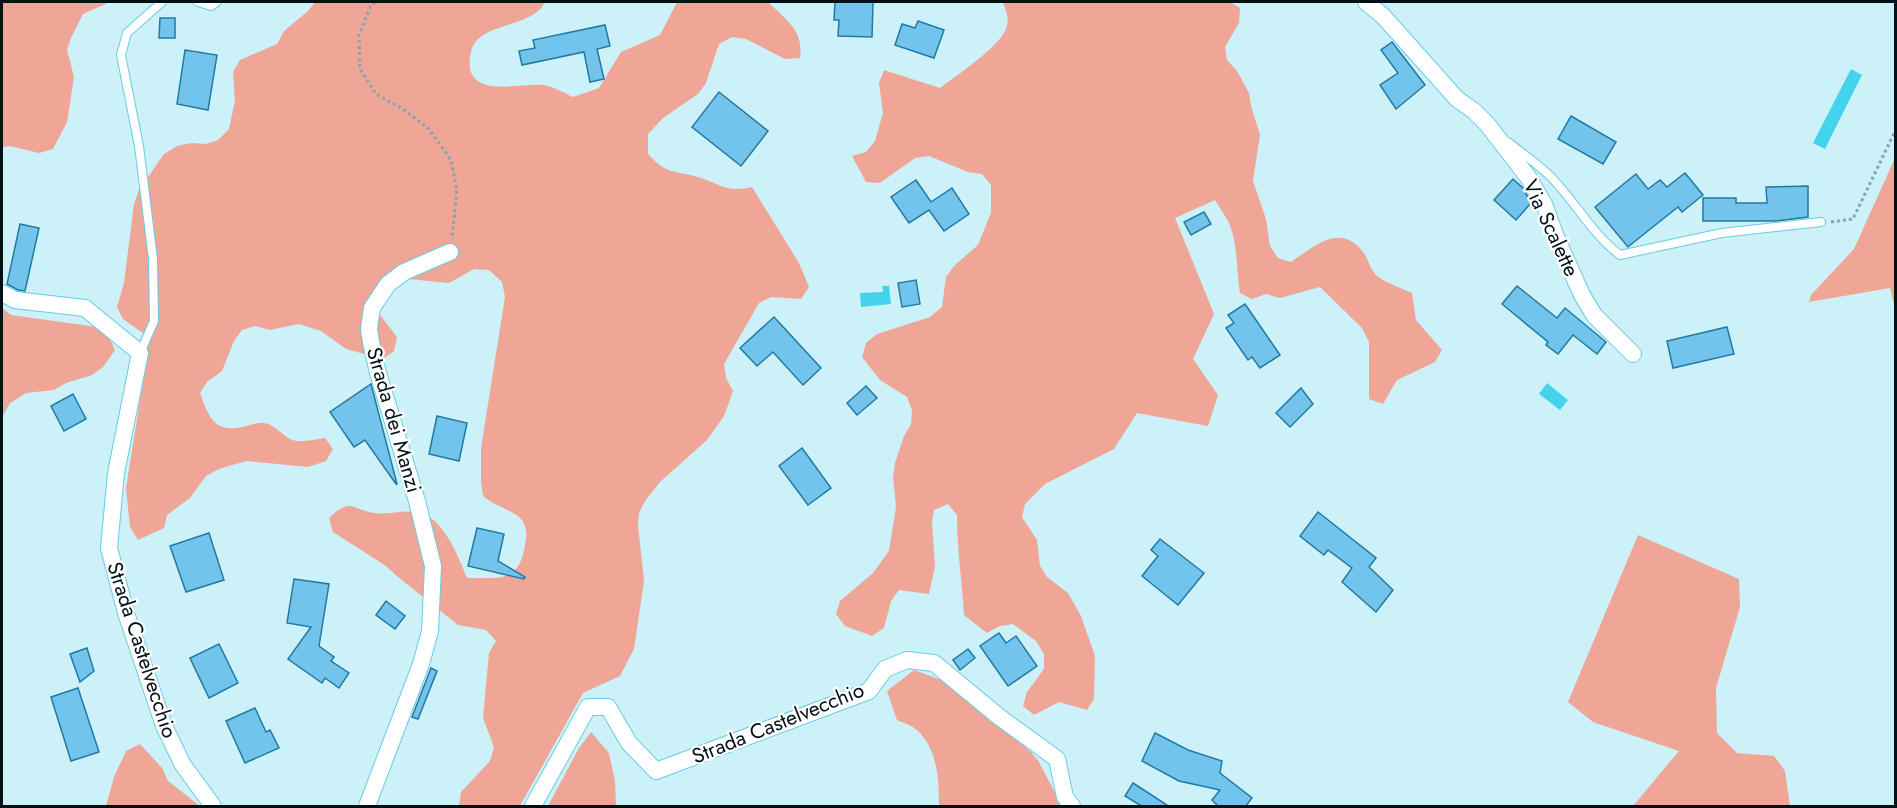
<svg xmlns="http://www.w3.org/2000/svg" width="1897" height="808" font-family="Jost,sans-serif">
  <rect width="100%" height="100%" fill="#ccf1f8"/>
  <g fill="#efa697">
    <path d="M2,2H110L83,14L71,38L67,50L74,77L67,122L53,149L39,153L10,146L2,147Z"/>
    <path d="M315,2H545C533,29 477,21 471,52C460,101 517,83 543,85C553,86 564,93 573,97L599,88L621,52L660,35L677,2H768C786,20 804,30 800,58L785,59L746,39L732,37L719,44L706,83L698,94L663,118L648,134V154C667,175 673,170 698,177C721,184 725,193 752,187L799,263L809,287L801,299L771,297L759,303L724,364L726,378L733,391L724,416L707,440L660,482L645,501L639,513L638,525L644,581L634,649L620,676L583,693L520,806H459L461,792L490,761L494,747L483,718L489,653L496,641L486,630L458,625L398,577L386,566L333,532L329,518C351,497 351,509 374,513C388,515 402,510 416,512C443,515 458,556 467,578C505,578 521,582 526,538C527,531 525,522 519,517C509,509 495,506 483,496L481,481V448L505,297L502,282L489,270L474,269L449,283L398,278L379,298L380,315L397,337L394,351L383,359L346,349L321,331L299,324L270,330L255,326L242,330L234,341L222,371L207,382L200,393C210,420 215,434 246,426C252,425 259,422 264,423C278,425 283,439 297,441C305,442 317,439 325,438L333,449L326,461L308,467L246,461L219,469L206,476L190,498L167,515L164,528L138,540L130,527L126,488L148,349L147,336L123,319L117,307L124,283L134,204L139,190L164,154L177,146L192,143L206,144L218,140L229,129L235,101L233,72L240,60L277,44L284,31L308,11Z"/>
    <path d="M1003,2H1230L1240,8L1239,23L1225,47L1227,60L1237,71L1249,93L1251,106L1260,135L1253,181L1266,219L1270,246L1278,258L1291,262C1314,247 1340,221 1364,253C1368,259 1370,268 1375,274C1381,281 1403,289 1412,293L1416,320L1442,350L1435,362L1397,380L1383,404L1369,399V342L1362,328L1320,287L1280,298L1266,294L1252,299L1240,293C1236,269 1238,242 1228,221C1224,214 1219,207 1215,200L1175,218L1214,314L1193,359L1218,395L1208,426L1137,413L1114,449L1045,484L1025,504L1022,517L1037,540L1040,566L1047,577L1068,593L1081,616L1095,656L1094,699L1087,710L1059,702L1034,715L1023,706L1027,692L1044,669V654L1036,641L1013,624L1000,626L987,633L964,615C962,582 957,549 957,515L948,504L934,510L932,523L935,566L929,594L899,590L891,601L884,628L872,636L845,626L836,614L840,601L873,573L889,551L896,507L893,478L895,463L904,436L911,424L912,410L907,397L880,380L862,357L866,343L877,334L930,317L942,307L946,277L955,265L978,245L991,213V185L982,174L968,172L929,156L915,158L880,183L866,182L852,156L866,152L875,141L883,113L879,83L884,70L940,88C957,75 998,48 1006,29C1010,19 1006,11 1003,2Z"/>
    <path d="M1895,158V309L1890,288L1809,302L1811,295L1854,249Z"/>
    <path d="M2,308L11,315L97,327L108,335L115,350L103,367L92,375L66,383L54,390L26,393L10,403L2,417Z"/>
    <path d="M1638,535L1739,579L1740,607L1716,688L1717,733L1737,753L1774,756L1785,771L1790,806H1633L1679,751L1593,722L1568,702Z"/>
    <path d="M914,670L944,681L1031,752L1039,762L1062,806H939C939,780 938,751 918,731C913,726 904,723 897,720L887,691Z"/>
    <path d="M591,732L609,753L615,781L616,806H548L579,748Z"/>
    <path d="M140,744L162,768L168,781L200,806H106L114,777L126,751Z"/>
  </g>
  <g fill="#44d3ec">
    <path d="M1851,69L1862,75L1825,149L1813,143Z"/>
    <path d="M882,286H889L891,304L861,307L860,293L883,292Z"/>
    <path d="M1547,383L1568,400L1560,410L1539,394Z"/>
  </g>
  <g fill="#73c4ed" stroke="#227aa0" stroke-width="1.5">
    <path d="M835,2H873L872,37L838,36L839,20H834Z"/>
    <path d="M160,18H175V38H159Z"/>
    <path d="M918,21L944,30L934,58L895,45L902,24L915,28Z"/>
    <path d="M605,25L610,46L597,49L604,79L590,82L584,52L522,65L519,51L535,48L533,40Z"/>
    <path d="M1392,42L1425,85L1396,109L1380,85L1398,73L1381,50Z"/>
    <path d="M185,50L217,55L208,110L177,104Z"/>
    <path d="M719,92L768,131L741,166L692,127Z"/>
    <path d="M1571,116L1616,142L1603,164L1558,139Z"/>
    <path d="M1685,173L1703,195L1682,212L1678,207L1629,246L1628,247L1595,207L1636,174L1648,189L1660,180L1667,187Z"/>
    <path d="M1513,179L1523,188L1531,203L1516,220L1494,200Z"/>
    <path d="M916,180L931,202L952,188L969,214L944,231L929,210L909,223L891,197Z"/>
    <path d="M1808,186V217L1776,221H1703V198H1736V203H1767L1766,187Z"/>
    <path d="M1204,212L1211,224L1191,235L1184,222Z"/>
    <path d="M20,224L39,228L25,291L18,290L7,284Z"/>
    <path d="M916,280L920,304L902,307L898,283Z"/>
    <path d="M1517,286L1557,318L1565,308L1606,342L1597,354L1573,335L1558,354L1546,345L1548,342L1502,304Z"/>
    <path d="M1245,304L1280,355L1260,368L1252,357L1248,360L1226,328L1234,323L1228,315Z"/>
    <path d="M774,317L821,368L803,385L773,352L757,366L740,348Z"/>
    <path d="M1727,327L1734,354L1673,368L1667,341Z"/>
    <path d="M371,384L397,484H396L365,440L354,447L330,412Z"/>
    <path d="M866,386L877,398L857,415L847,403Z"/>
    <path d="M1301,388L1313,404L1290,427L1276,413Z"/>
    <path d="M73,394L86,419L64,431L51,406Z"/>
    <path d="M437,416L467,423L459,461L429,454Z"/>
    <path d="M802,448L831,488L808,505L779,466Z"/>
    <path d="M1318,512L1376,558L1369,567L1393,590L1376,612L1342,582L1352,568L1328,550L1324,555L1300,536Z"/>
    <path d="M477,528L504,534L498,561L525,577L524,579L468,566Z"/>
    <path d="M209,533L224,580L186,592L170,546Z"/>
    <path d="M1160,539L1204,573L1178,605L1142,576L1158,556L1151,550Z"/>
    <path d="M294,579L329,584L319,646L334,657L331,661L349,673L339,688L325,678L322,683L288,659L311,627L287,623Z"/>
    <path d="M386,601L405,616L395,629L376,615Z"/>
    <path d="M999,633L1006,643L1016,636L1037,666L1008,686L980,646Z"/>
    <path d="M219,644L238,683L209,698L190,658Z"/>
    <path d="M87,648L94,671L80,682L70,654Z"/>
    <path d="M968,649L975,658L960,670L953,660Z"/>
    <path d="M431,668L437,671L418,719L412,717Z"/>
    <path d="M78,688L99,752L71,761L51,697Z"/>
    <path d="M255,708L266,732L270,730L279,748L245,763L226,721Z"/>
    <path d="M1155,733L1188,750L1222,761L1220,773L1252,798L1245,807H1219L1212,800L1220,790L1179,781L1142,761Z"/>
    <path d="M1133,783L1170,807H1143L1125,796Z"/>
  </g>
  <g fill="none" stroke-linecap="round" stroke-linejoin="round">
    <g stroke="#67cde1" stroke-width="10">
      <g id="service">
        <path d="M198,2L211,6L217,2"/>
        <path d="M1508,142C1523,154 1539,165 1552,178C1576,203 1593,235 1620,255L1722,233L1821,222"/>
        <path d="M140,353L154,321L153,259L139,146L121,55L127,33L162,2"/>
      </g>
    </g>
    <g stroke="#67cde1" stroke-width="18">
      <g id="minor">
        <path d="M1366,2L1383,16L1457,99L1474,111L1487,124L1528,177L1544,204L1556,237L1582,295L1594,315L1633,354"/>
        <path d="M2,293L15,300L85,308L140,353L116,473L109,548L126,613L164,726L183,765L213,806"/>
        <path d="M367,806L421,664L430,631L433,566L417,501L378,373L371,342L369,329L372,308L388,284L404,272L450,252"/>
        <path d="M533,806L588,707H608L629,743L656,771L869,691L885,669L907,660L934,663L998,716L1057,759L1065,797L1072,806"/>
      </g>
    </g>
    <g stroke="#88a6ac" stroke-width="3" stroke-dasharray="3 3" stroke-linecap="butt">
      <path d="M375,2L371,6L359,35L360,69L376,94L403,109L429,129L451,160L457,190L452,239"/>
      <path d="M1831,222L1853,219L1896,129"/>
    </g>
    <use href="#service" stroke="#fff" stroke-width="8"/>
    <use href="#minor" stroke="#fff" stroke-width="16"/>
  </g>
  <g text-anchor="middle" dominant-baseline="central" stroke-width="4.5" stroke-linejoin="round" paint-order="stroke">
    <g font-size="21" fill="#001115" stroke="#fff">
      <text transform="translate(1551 228) rotate(65)">Via Scalette</text>
      <text transform="translate(394 420) rotate(74)">Strada dei Manzi</text>
      <text transform="translate(142 650) rotate(72)">Strada Castelvecchio</text>
      <text transform="translate(778 723) rotate(-22)">Strada Castelvecchio</text>
    </g>
  </g>
  <rect width="1897" height="808" fill="none" stroke="#001115" stroke-width="6"/>
</svg>
